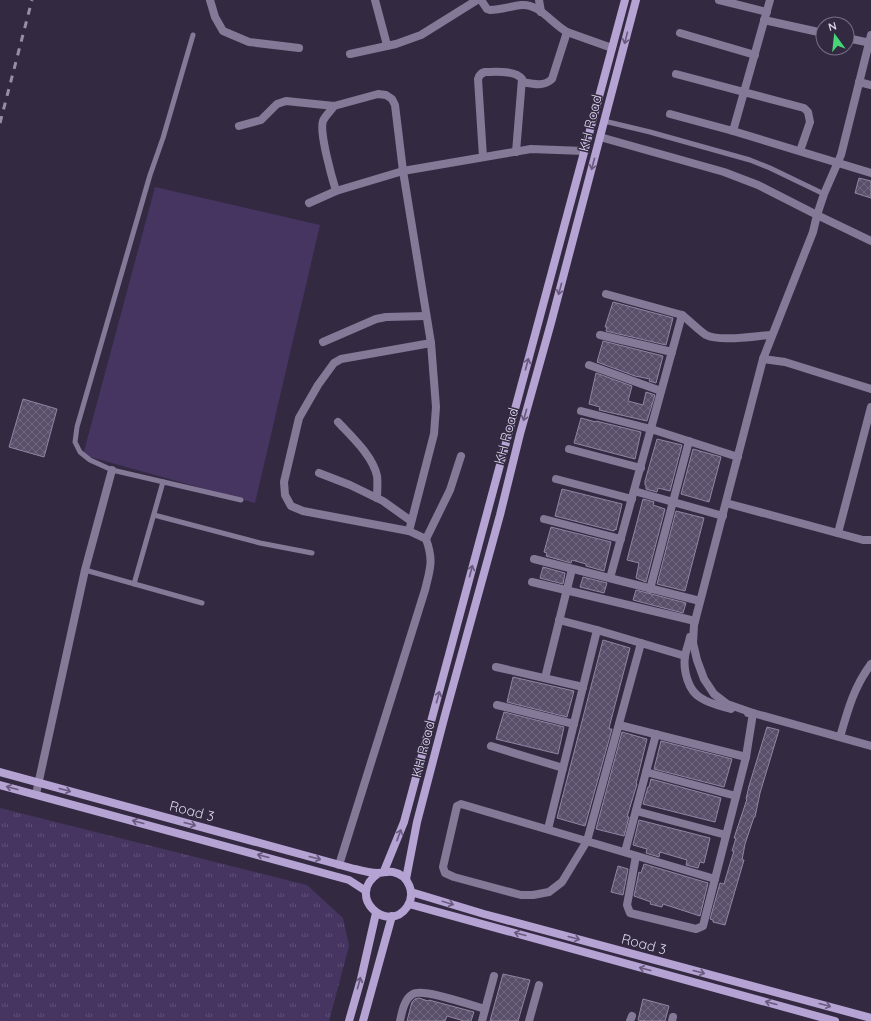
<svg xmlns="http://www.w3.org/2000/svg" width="871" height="1021" font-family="Quicksand,sans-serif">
  <defs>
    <pattern id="grass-tufts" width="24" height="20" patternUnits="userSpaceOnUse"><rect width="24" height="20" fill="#463461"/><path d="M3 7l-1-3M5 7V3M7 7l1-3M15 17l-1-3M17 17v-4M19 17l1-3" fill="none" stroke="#605178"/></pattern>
    <pattern id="building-cross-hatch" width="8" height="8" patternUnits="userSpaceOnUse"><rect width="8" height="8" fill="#594f6a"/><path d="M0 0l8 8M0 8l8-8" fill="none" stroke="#70687f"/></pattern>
  </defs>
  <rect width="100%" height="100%" fill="#332a42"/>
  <path fill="url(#grass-tufts)" d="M0,808L307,885L343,918L349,946L329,1021H0Z"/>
  <path fill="#463461" d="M155,187L320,225L255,503L83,455Z"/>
  <g fill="url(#building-cross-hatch)" stroke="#9086a3">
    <path d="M859,178L871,181V198L855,193Z"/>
    <path d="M613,302L673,318L666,345L606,331L607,327H605Z"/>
    <path d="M603,341L663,356L656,383L649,381L650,379L635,376L597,362Z"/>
    <path d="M596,373L632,386L628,401L643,405L646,392L655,395L647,421L599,410L600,407L589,404Z"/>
    <path d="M23,399L57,409L44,457L9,447Z"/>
    <path d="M581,418L596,422V421L641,432L635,459L574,443Z"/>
    <path d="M657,439L682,445L670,491L658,488L657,492L646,489V485H645V481Z"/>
    <path d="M693,449L721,457L709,502L681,494Z"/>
    <path d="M562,489L622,504L616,530L615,529L614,531L555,516Z"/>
    <path d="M643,499L654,502L653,505L665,509L646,582L636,578L639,563L627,560Z"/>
    <path d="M676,511L704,518L685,591L657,584Z"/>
    <path d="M551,527L611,542L604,571L586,566V564L572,560L571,563L546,556L547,553L544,552Z"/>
    <path d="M543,567L565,573L563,584L540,578Z"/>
    <path d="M583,577L607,583L604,593L580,587Z"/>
    <path d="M636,590L686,603L683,613L633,600Z"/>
    <path d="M603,640L630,648L610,724L609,729H612L585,826L557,818Z"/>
    <path d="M513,677L574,691L567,717L507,702Z"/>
    <path d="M504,712L564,727L558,754L496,739Z"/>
    <path d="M767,727L779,730L760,793L755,817H754L745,844L742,860H744L725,925L713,922V920L710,919L720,883L724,884L729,867L734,851H732L736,838H734L747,799H746L749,786Z"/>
    <path d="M622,732L647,739L636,784H637L627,817H629L624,836L596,829Z"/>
    <path d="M661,741L732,759L724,787L654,769Z"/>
    <path d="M651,779L721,798L715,822L643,804L648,787H649Z"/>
    <path d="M639,820L710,838L704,863L700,862L698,868L686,865L687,860L660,852L659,857L646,853L647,849L633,845Z"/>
    <path d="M644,864L708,883L700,916L663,904L662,907L650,904L651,902L634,896L639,872L641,873Z"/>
    <path d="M618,866L628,869L623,895L611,892Z"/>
    <path d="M503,974L530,980L518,1021H490Z"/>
    <path d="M419,998L428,1001L429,1000L474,1012L471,1021H464L447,1016L445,1021H407L412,1002L415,999Z"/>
    <path d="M643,999L669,1006L665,1021H643L638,1020Z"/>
  </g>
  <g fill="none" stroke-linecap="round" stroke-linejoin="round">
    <g stroke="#847a98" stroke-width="5">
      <path d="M193,35L163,138L150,175L77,427L75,442L80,452L90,460L112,470L241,500"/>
      <path d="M604,121L650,132L750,160L770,168L824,194"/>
      <path d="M154,515L260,543L312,553"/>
      <path d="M85,570L202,603"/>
      <path d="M134,584L163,482"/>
    </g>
    <g stroke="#847a98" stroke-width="8">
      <path d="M210,0L215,17L223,31L249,42L299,48"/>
      <path d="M375,0L387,45"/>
      <path d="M481,0L487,9L490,10C501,10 511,6 522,5C540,4 552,24 567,32L612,48"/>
      <path d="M539,0L541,12"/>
      <path d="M719,0L767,12"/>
      <path d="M770,0L733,131L871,173"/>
      <path d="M764,20L823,33"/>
      <path d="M680,33L755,55"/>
      <path d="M871,35L841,155L824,194L817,215L813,232L763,359L694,625L693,643L697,660L704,679L714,694L727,704L753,713L871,746"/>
      <path d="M847,38L871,43"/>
      <path d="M350,54L396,44L421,35L477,0"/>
      <path d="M676,74L804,108L808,112L810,122L800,151"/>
      <path d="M522,82C533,84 544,87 552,79L567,32"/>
      <path d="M859,82L871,85"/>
      <path d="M334,106C331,111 325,116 323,121C319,132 332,178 336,191"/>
      <path d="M670,114L733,131"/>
      <path d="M239,126L261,120L277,104L286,101L334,106L378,94L386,95L392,99L395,105L403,171L431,343L436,407L434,434L409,531"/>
      <path d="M600,137L724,172L758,185L817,215L871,241"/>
      <path d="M483,157L478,79C479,75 481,73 485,72C496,72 515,70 522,79L516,152"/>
      <path d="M309,203L336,191L403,171L531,149L584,151"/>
      <path d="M606,294L682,315L610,578"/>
      <path d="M682,315C690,321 698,330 706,335C720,342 755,336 771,335"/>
      <path d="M600,335L672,352"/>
      <path d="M323,342L376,319L386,317L426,316"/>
      <path d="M763,359L785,362L871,389"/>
      <path d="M589,365L661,391"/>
      <path d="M581,411L651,429L738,457"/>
      <path d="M338,422C351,436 373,456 377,476C378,483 377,491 377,498"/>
      <path d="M569,449L641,468"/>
      <path d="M319,473L350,485L383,501L411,521"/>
      <path d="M556,479L632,499"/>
      <path d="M634,491L723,516"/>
      <path d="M726,503L863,540H871"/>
      <path d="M544,519L621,539"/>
      <path d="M838,533L871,407"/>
      <path d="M426,539L450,490L461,456"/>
      <path d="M534,559L700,601"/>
      <path d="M532,582L695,621"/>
      <path d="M650,589L689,441"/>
      <path d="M559,620L597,630"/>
      <path d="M690,637C689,643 686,650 685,656C683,670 688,691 701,698C710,704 721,706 731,709"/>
      <path d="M641,643L587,841L562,882L549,892L533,895H521L454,877L445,873L443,867L457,806L461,804L715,879"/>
      <path d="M496,667L583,687"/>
      <path d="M545,678L572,569"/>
      <path d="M497,705L574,724"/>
      <path d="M619,725L746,757"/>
      <path d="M840,737C848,709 854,687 871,664"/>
      <path d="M491,746L563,768"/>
      <path d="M646,772L736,796"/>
      <path d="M36,794L85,570L112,470"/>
      <path d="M636,811L726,835"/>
      <path d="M548,829L597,630L685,656"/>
      <path d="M625,852L656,734"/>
      <path d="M636,856L627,905L630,913L696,929L703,926L746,757L753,713H748"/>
      <path d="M339,865L425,590C430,569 434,561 426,539L409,531L303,511L291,506L285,495L284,482L299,418L318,385L334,363L341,359L431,343"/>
      <path d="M400,1021C402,1012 404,999 413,994C423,988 471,1005 485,1009"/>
      <path d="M482,1021L494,976"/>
      <path d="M529,1021L539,985"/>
      <path d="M630,1021L632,1016"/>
      <path d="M672,1021L673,1017"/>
    </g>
    <g stroke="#b5a3d4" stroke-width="8">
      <path d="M0,772L351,868C359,870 369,873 378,873C383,873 387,871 393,872C409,875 416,894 407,907C388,935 344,896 379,873"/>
      <path d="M0,785L349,880L366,891"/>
      <path d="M384,871L404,822L625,0"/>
      <path d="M406,879L417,822L445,715L500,515L520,434L551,323L636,0"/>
      <path d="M411,892L484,914L871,1018"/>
      <path d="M409,904L835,1021"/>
      <path d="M349,1021L361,979L376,913"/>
      <path d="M363,1021L392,916"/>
    </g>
    <path stroke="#968fa3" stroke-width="3" stroke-dasharray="7 7" stroke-linecap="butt" d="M0,123L32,0"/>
  </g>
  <defs><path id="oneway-shaft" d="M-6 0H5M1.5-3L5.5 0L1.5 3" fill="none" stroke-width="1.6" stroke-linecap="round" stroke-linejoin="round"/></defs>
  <g stroke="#675a7c">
    <use href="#oneway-shaft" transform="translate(626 38) rotate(104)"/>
    <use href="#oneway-shaft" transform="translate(593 164) rotate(105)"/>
    <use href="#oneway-shaft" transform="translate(560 289) rotate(105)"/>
    <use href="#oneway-shaft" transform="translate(527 364) rotate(-75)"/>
    <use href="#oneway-shaft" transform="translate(525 415) rotate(106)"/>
    <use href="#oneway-shaft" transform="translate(471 571) rotate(-75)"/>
    <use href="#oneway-shaft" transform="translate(438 697) rotate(-75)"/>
    <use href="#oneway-shaft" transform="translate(12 788) rotate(-165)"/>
    <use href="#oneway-shaft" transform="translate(65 790) rotate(15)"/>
    <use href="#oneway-shaft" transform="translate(138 822) rotate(-165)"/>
    <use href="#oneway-shaft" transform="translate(190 824) rotate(15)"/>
    <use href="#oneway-shaft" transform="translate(399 835) rotate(-70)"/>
    <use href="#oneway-shaft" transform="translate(263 856) rotate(-165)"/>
    <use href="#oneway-shaft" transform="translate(315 858) rotate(15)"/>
    <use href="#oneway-shaft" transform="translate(448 903) rotate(17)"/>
    <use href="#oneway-shaft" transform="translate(520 934) rotate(-165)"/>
    <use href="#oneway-shaft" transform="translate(574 938) rotate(15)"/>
    <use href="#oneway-shaft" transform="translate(645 969) rotate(-165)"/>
    <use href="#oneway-shaft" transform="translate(699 972) rotate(15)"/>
    <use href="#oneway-shaft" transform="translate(359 983) rotate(-75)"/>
    <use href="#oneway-shaft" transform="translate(771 1003) rotate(-165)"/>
    <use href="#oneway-shaft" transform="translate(825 1005) rotate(15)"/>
  </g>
  <g text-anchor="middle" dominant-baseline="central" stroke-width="3" stroke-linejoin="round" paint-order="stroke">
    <g font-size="14" fill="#dbd6e6" stroke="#332a42">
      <text transform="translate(590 123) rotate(-76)">KH Road</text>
      <text transform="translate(506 436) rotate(-75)">KH Road</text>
      <text transform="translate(423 749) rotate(-76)">KH Road</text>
      <text transform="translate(192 811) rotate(15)">Road 3</text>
      <text transform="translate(644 944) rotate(15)">Road 3</text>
    </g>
  </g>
  <g transform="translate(835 36) rotate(345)"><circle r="19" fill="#332a42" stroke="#766f84"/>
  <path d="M0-3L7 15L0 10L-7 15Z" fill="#47d779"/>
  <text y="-6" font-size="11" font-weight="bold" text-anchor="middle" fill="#dbd6e6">N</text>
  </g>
</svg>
